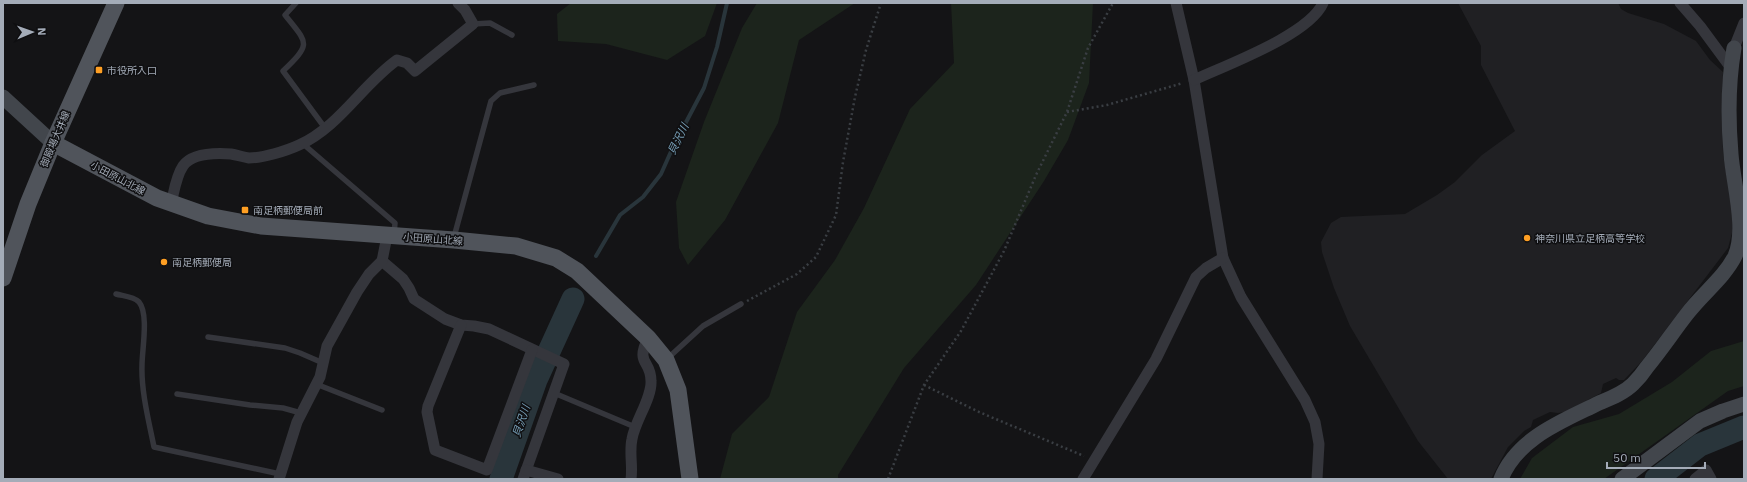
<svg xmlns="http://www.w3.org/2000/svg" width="1747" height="482" font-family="'IBM Plex Sans','Noto Sans JP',sans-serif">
  <rect width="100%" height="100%" fill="#141416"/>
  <path fill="#202023" d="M1458,3H1618L1621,9L1628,13L1664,24L1696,41L1710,60L1723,72L1722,102L1723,154L1732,206V233L1728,248L1642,361L1624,380H1619L1616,378L1603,384L1601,393L1565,412L1558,413L1550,412L1533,420L1531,427L1524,431L1508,447L1491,479H1448L1418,441L1350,326L1334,288L1322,252L1321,242L1331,223L1341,217L1405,214L1437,195L1455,182L1482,155L1515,131L1481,65V46Z"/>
  <g fill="#1c241c">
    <path d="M571,3H717L705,36L667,60L606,44L558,41L557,14Z"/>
    <path d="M757,3H855L799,40L778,123L725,220L688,265L679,248L676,202L704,122L742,28Z"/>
    <path d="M951,3H1093L1089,83L1068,140L1044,181L976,285L904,368L838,475V479H720L732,434L769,397L797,312L835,260L864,208L910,109L954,63Z"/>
    <path d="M1744,341V386L1728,391L1604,479H1520L1532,458L1573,427L1619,414L1672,382L1711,351Z"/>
  </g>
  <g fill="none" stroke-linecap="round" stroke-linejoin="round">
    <path stroke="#29353b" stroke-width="4" d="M596,256L620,215L643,197L661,174L673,147L704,88L717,47L727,3"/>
    <g stroke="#29353b" stroke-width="23">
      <path d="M501,479L536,380L573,299"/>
      <path d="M1656,479L1700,445L1744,427"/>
    </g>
    <g stroke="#3a3e43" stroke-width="2.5" stroke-dasharray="2 3" stroke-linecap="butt">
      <path d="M1067,112L1107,105L1183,83"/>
      <path d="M747,301L797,274L816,257L836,215L843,162L855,97L866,50L881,3"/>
      <path d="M924,385L979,412L1084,456"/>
      <path d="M888,479L924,385L961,331L1004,251L1036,175L1067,112L1088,48L1113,3"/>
    </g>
    <g stroke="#35363c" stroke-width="5.5">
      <path d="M296,3L285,15C308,44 312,43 283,71L325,128"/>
      <path d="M473,24L490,23L512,35"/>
      <path d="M302,143L395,223L394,234"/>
      <path d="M454,237L491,101L500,93L534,85"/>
      <path d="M116,294C123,296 133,296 139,302C149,314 142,350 142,365C141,391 149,422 154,447L280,474"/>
      <path d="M208,337L285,348L300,353L323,363"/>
      <path d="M668,358L703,326L741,304"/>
      <path d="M316,384L382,410"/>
      <path d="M554,393L635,427"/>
      <path d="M177,394L250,405L283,408L301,413"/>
    </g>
    <g stroke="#35363c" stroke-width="11">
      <path d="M1176,3L1194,80L1223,258L1241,297L1305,400L1315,422L1319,444L1317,479"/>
      <path d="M1680,3L1700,26L1731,68"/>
      <path d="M1734,48L1744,23"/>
      <path d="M1194,80C1226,65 1309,35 1323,3"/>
      <path d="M171,204C174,192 176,176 183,166C192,153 217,153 231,154C237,155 243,157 249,158C263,158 286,151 299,145C339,127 362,85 397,60L407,63L415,71L473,24L465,10L458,3"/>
      <path d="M382,261L403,279L409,288L414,299L445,319L461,325L474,326L489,329L564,364L523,479"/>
      <path d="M461,325L428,406L427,412L435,450L487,470L532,350"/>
      <path d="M526,470L558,479"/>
      <path d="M279,479L297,422L320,377L327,346L357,292L369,274L382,261L387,236"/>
      <path d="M631,479C633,466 629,452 632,439C635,421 652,398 651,381C651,359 635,365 648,338"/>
      <path d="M1083,479L1156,359L1196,277L1206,268L1223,258"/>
      <path d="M1695,479L1706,470L1711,479"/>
    </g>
    <g stroke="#42464c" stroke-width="15">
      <path d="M3,97L53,143"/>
      <path d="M1501,479C1517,438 1563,421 1599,403C1611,398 1624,393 1633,384C1638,379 1643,373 1647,367C1661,350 1673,332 1687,314C1702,294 1724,278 1735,256C1747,229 1733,183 1731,154C1728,119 1728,83 1734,48"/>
      <path d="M1622,479L1700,421L1723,411L1744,404"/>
    </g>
    <g stroke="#50545b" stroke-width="17">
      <path d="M53,143L157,198L208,216L261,226L454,240L516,246L556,258L577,271L648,338L666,360L678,390L690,479"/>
      <path d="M3,278L28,204L53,143L116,3"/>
    </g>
  </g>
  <g fill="#ff9f23" stroke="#0f0f11" stroke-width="1.5">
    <rect x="95" y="66" width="8" height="8" rx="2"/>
    <rect x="241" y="206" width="8" height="8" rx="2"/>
    <circle cx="1527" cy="238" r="4"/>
    <circle cx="164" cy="262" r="4"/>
  </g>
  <g text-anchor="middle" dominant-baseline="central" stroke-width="3" stroke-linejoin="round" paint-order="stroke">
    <g font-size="10" fill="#a4acb8" stroke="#0f0f11" text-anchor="start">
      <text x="107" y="70">市役所入口</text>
      <text x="253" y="210">南足柄郵便局前</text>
      <text x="1535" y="238">神奈川県立足柄高等学校</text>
      <text x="172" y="262">南足柄郵便局</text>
    </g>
    <g font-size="10" fill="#a4acb8" stroke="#0f0f11">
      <text transform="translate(55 139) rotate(-67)">御殿場大井線</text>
      <text transform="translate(118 178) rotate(28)">小田原山北線</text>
      <text transform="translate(433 239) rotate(4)">小田原山北線</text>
    </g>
    <g font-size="11" font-style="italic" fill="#779fb7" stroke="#0f0f11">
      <text transform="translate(678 139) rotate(-64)">貝沢川</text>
      <text transform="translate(521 421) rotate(-71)">貝沢川</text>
    </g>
  </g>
  <rect width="1747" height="482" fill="none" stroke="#a4acb8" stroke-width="8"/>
  <g transform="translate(32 32) rotate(88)" stroke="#0f0f11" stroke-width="3" paint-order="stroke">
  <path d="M0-3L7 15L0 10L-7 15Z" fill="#a4acb8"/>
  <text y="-6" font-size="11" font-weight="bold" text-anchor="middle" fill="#a4acb8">N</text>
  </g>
  <path d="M1607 462v6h98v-6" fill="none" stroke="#a4acb8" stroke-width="2"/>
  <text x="1613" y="462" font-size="12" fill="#a4acb8" stroke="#0f0f11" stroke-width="3" paint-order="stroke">50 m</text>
</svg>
